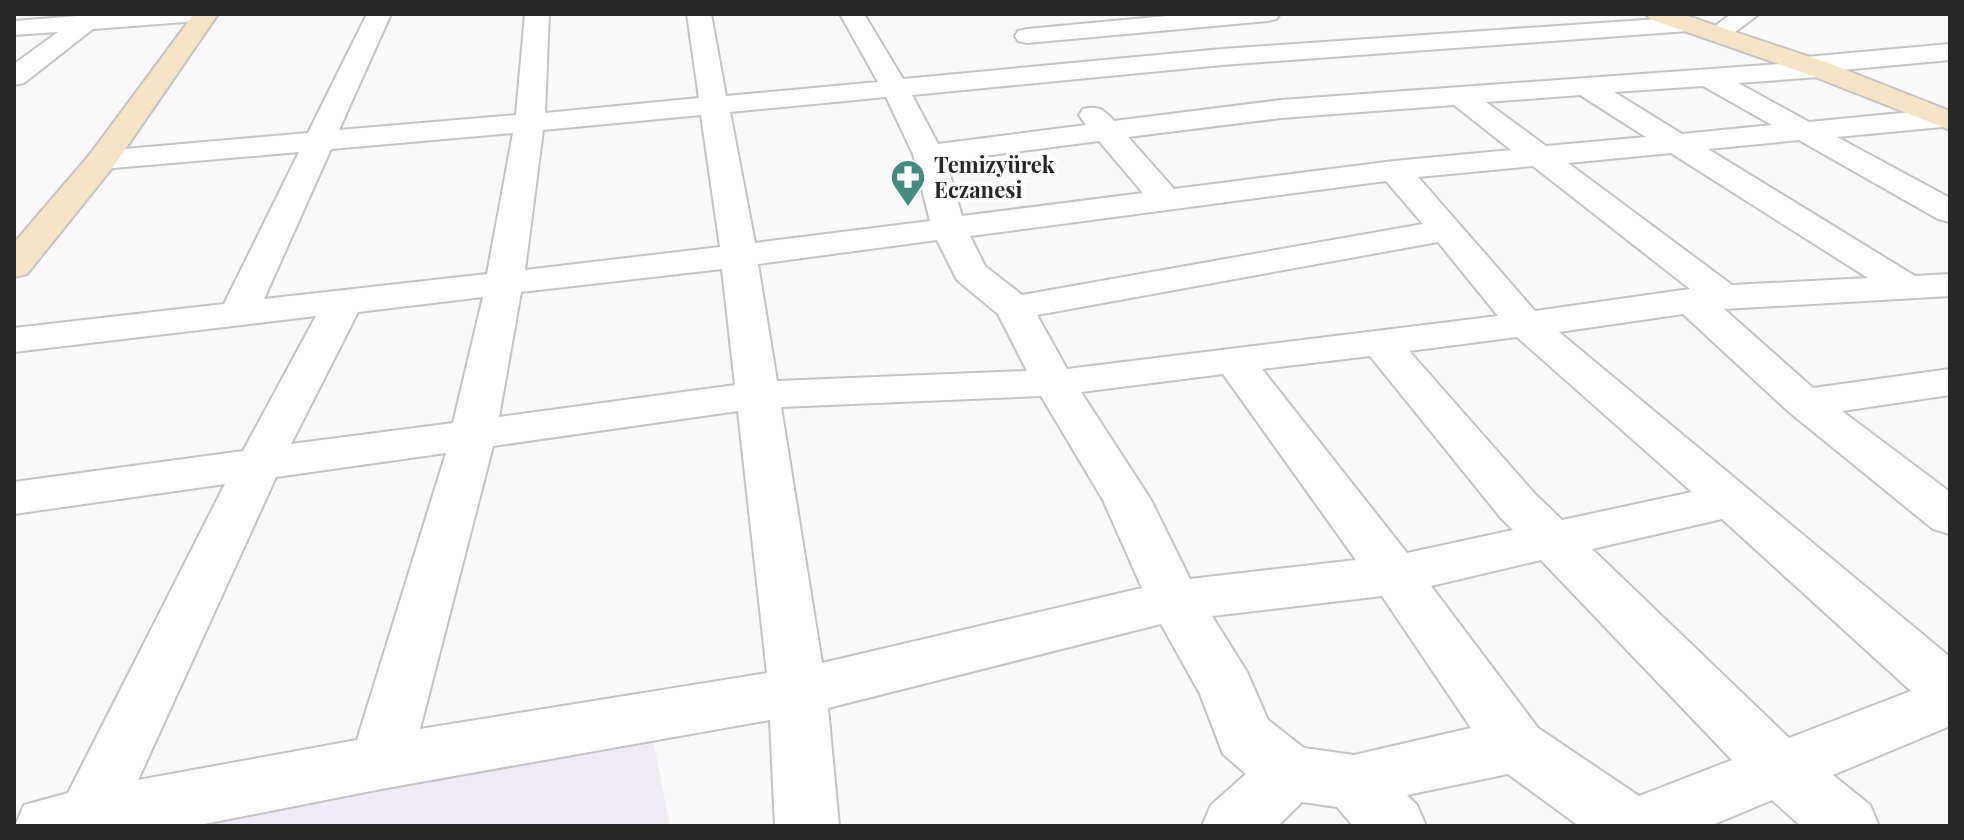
<svg xmlns="http://www.w3.org/2000/svg" width="1964" height="840" font-family="'Playfair Display',serif">
  <rect width="100%" height="100%" fill="#faf8fb"/>
  <path fill="#efeaf4" d="M653,740L670,826H185L314,798Z"/>
  <g fill="none" stroke-linecap="round" stroke-linejoin="round">
    <g stroke="#c3c2c5" stroke-width="4">
      <g id="street">
        <path d="M103,14H210L206,19L198,21L93,29L24,83L14,85V64L58,32L14,35V21Z"/>
        <path d="M367,14H391L339,130L516,115L525,14H549L545,113L699,98L687,14H711L726,96L878,82L840,14H864L903,79L1222,49L1688,17L1697,19L1700,24L1697,29L1688,31L1222,65L912,95L938,144L1086,125L1079,115L1083,109C1099,105 1104,110 1114,121L1281,100L1794,63L1806,57L1950,44V60L1831,71L1819,77L1738,83L1809,122L1942,109L1950,111V125L1942,127L1837,137L1950,198V222L1938,219L1799,140L1708,149L1915,276L1950,274V296L1724,309L1813,388L1950,369V395L1842,411L1950,492V534L1933,529L1789,412L1683,314L1559,332L1950,657V726L1833,775L1870,805L1879,826H1801L1772,800L1710,826H1579L1508,774L1407,795L1417,805L1426,826H1353L1337,807L1302,802L1278,826H1202L1211,805L1246,774L1223,754L1200,694L1161,624L828,708L839,826H775L770,720L381,789L194,826H15L24,805L68,793L225,484L14,514V482L243,451L316,316L14,352V328L224,304L299,152L102,169L91,167L86,160L91,153L102,151L308,133ZM1703,86L1772,125L1682,134L1614,92ZM1580,95L1646,137L1546,146L1486,102ZM886,97L913,154L930,221L755,243L730,112ZM1454,105L1511,150L1394,161L1174,189L1128,137L1281,118ZM701,115L720,247L525,270L543,130ZM513,133L487,274L264,299L331,149ZM1099,141L1143,193L962,216L946,161ZM1671,153L1868,278L1732,285L1568,163ZM1533,166L1690,289L1535,311L1418,177ZM1386,181L1423,224L1022,295L985,266L970,236ZM937,240L957,280L998,314L1027,371L777,381L758,264ZM1438,242L1498,316L1067,369L1037,315ZM722,269L735,385L499,417L521,292ZM483,297L453,423L291,444L358,312ZM1517,337L1692,492L1562,520L1535,494L1409,351ZM1370,356L1501,518L1513,530L1407,553L1262,369ZM1223,374L1356,560L1190,579L1151,500L1081,392ZM1041,396L1103,500L1142,588L822,663L781,407ZM738,411L767,673L420,729L493,446ZM446,453L357,740L138,780L276,477ZM1722,519L1911,691L1789,738L1592,549ZM1541,560L1732,760L1639,796L1538,728L1431,586ZM1382,596L1471,728L1354,755L1304,748L1268,720L1247,672L1212,616Z"/>
        <path d="M1188,14H1280L1276,19L1268,21L1027,43L1018,41L1015,36L1018,31L1027,29Z"/>
        <path d="M1731,14H1759L1726,39H1708L1705,34Z"/>
      </g>
    </g>
    <g stroke="#c3c2c5" stroke-width="4">
      <g id="secondary">
        <path d="M194,14H218L113,167L27,274L14,277V243L91,153Z"/>
        <path d="M1646,14H1681L1828,63L1950,111V130L1810,75L1650,19Z"/>
      </g>
    </g>
    <use href="#street" fill="#fff" fill-rule="evenodd"/>
    <use href="#secondary" fill="#f3e4c6" fill-rule="evenodd"/>
  </g>
  <defs>
    <g id="pharmacy-pin" transform="scale(1.8)"><path d="M0 17L-7.5 6A9.5 9.5 0 1 1 7.5 6Z" fill="#458a81" stroke="#fff"/><path d="M-2-6h4v4h4v4h-4v4h-4v-4h-4v-4h4Z" fill="#fff"/></g>
  </defs>
  <g fill-rule="evenodd">
    <use href="#pharmacy-pin" x="908" y="177"/>
  </g>
  <g text-anchor="middle" dominant-baseline="central" stroke-width="8" stroke-linejoin="round" paint-order="stroke">
    <g font-size="22" font-weight="bold" fill="#282728" stroke="#fff" text-anchor="start">
      <text x="934" y="164">Temizyürek<tspan x="934" dy="25">Eczanesi</tspan></text>
    </g>
  </g>
  <rect width="1964" height="840" fill="none" stroke="#282728" stroke-width="32"/>
</svg>
